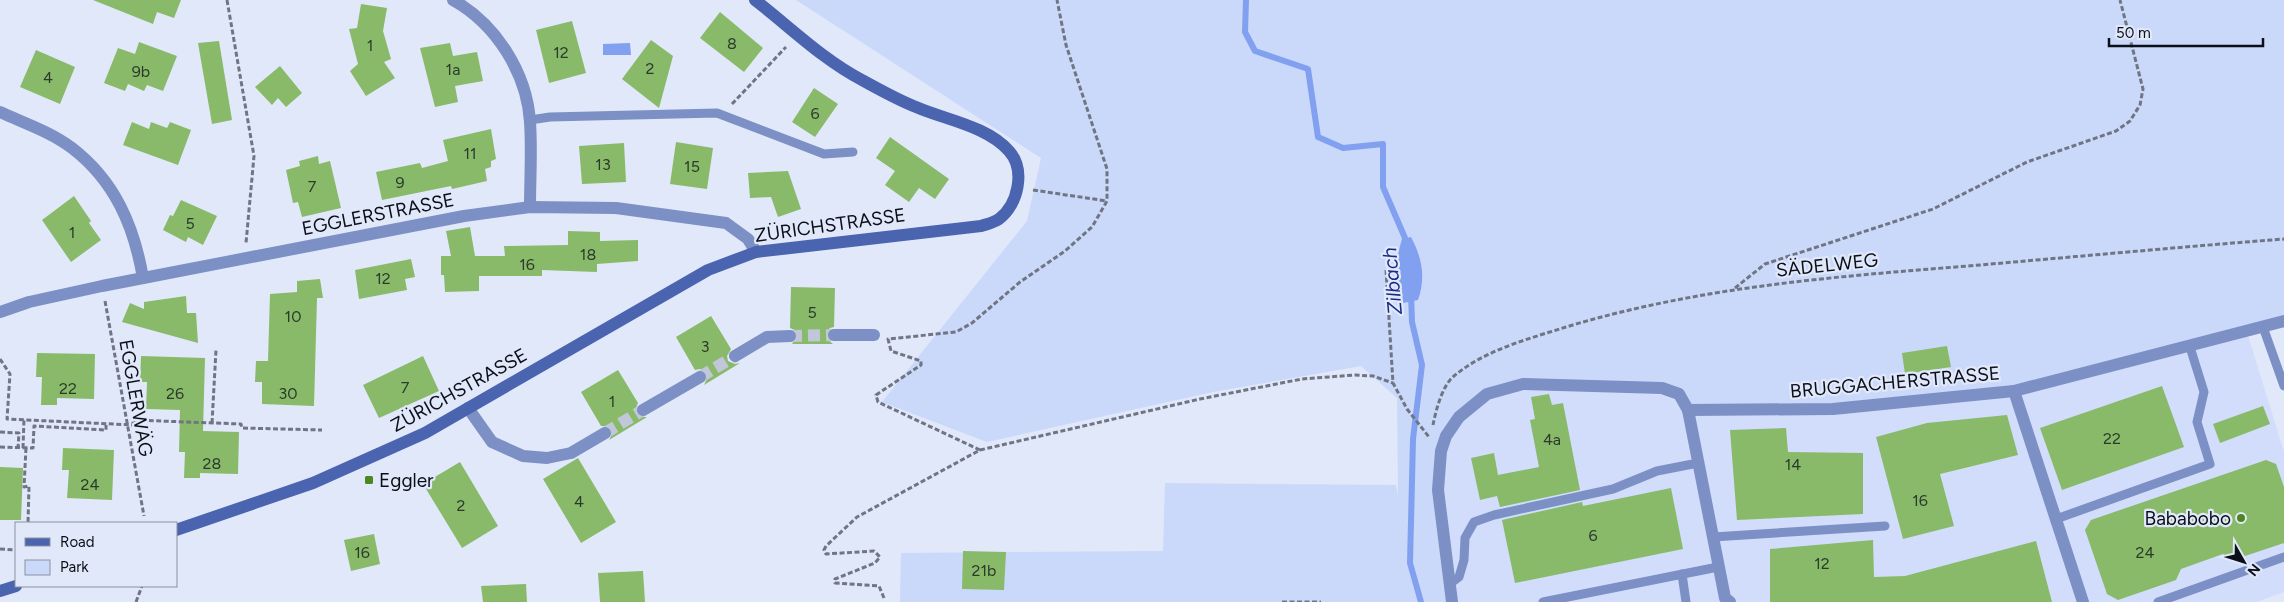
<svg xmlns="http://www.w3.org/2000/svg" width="2284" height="602" font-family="Figtree,sans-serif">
  <rect width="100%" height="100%" fill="#e1e8fa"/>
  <path fill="#d1ddfa" d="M2247,332L2284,452V592L2256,602H1452L1438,490L1446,436L1487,394L1523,384Z"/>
  <path fill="#cad8fa" d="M796,0H2284V321L2014,391L1833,409L1688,410L1679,394L1523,384L1487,394L1459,417L1441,451L1452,602H900L901,553L1163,551L1165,483L1396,485L1398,496L1397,398L1361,366L1213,392L987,442L882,402L1027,221L1041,158Z"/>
  <g fill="#82a0f0">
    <path d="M630,43L631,55H603V44Z"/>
    <path d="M1411,237C1422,258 1426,277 1418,300L1403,303C1394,280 1395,262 1402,239Z"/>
  </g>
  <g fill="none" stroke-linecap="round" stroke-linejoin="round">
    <g stroke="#82a0f0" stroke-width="6">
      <path d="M1246,0L1245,32L1255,51L1308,69L1318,137L1343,148L1383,144V187L1405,238L1406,244"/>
      <path d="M1411,294L1412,322L1422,365L1413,439L1410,563L1421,602"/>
    </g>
  </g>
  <g fill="#88ba69">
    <path d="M93,0H181L174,18L157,12L153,24Z"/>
    <path d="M361,4L387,8L383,31L391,59L384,62L395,78L366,96L350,71L358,64L349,29L357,28Z"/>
    <path d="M720,12L763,48L744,72L700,38Z"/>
    <path d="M572,21L586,73L549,83L536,30Z"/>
    <path d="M651,40L673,56L659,108L622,79Z"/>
    <path d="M219,41L232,120L212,124L198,43Z"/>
    <path d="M139,42L177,56L163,91L147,85L144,91L128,84L125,91L104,83L118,48L135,54Z"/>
    <path d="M450,43L453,56L477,52L483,81L455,86L458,102L435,107L420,48Z"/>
    <path d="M36,50L75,67L60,104L20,87Z"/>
    <path d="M280,66L302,93L286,107L278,98L272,105L255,87Z"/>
    <path d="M814,88L838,104L815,137L792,122Z"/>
    <path d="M132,122L149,129L151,122L167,128L170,122L191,130L178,165L123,145Z"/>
    <path d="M491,129L496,159L491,161V167L485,169L487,181L452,189L451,186L382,200L376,172L420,163L422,168L448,161L443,140Z"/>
    <path d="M890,137L949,179L935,199L919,188L909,202L885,185L895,171L876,158Z"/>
    <path d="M676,142L713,148L707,189L670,184Z"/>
    <path d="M624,143L626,182L582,184L579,146Z"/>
    <path d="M318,156L319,164L330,161L341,208L302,217L298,202L293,203L286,170L300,166L299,161Z"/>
    <path d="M788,171L801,209L778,217L771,197L750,198L748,173Z"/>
    <path d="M74,196L91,221L89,223L101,240L71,262L42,220Z"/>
    <path d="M181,200L217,216L203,245L188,237L186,242L163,230L170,215L173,216Z"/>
    <path d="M470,227L475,256H505L504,246L568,245V231L600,232V241L638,240V261L597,264V272L542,270V276H479V291L445,292L444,275H441V256H451L446,231Z"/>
    <path d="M411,259L415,277L405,279L407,290L359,299L355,270Z"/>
    <path d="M320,279L323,298H317L314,406L262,404V382H255L256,361H268L270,294L297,292V281Z"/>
    <path d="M791,287L835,288L834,327L830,328L826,335L827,339L833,344H792L798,336L797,331L790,328Z"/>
    <path d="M186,296L187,313H196L198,343L122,322L130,303L144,309V302Z"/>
    <path d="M711,316L731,349L727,356L728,361L735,364L740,363L704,385L708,377L707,373L700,369L695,370L676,337Z"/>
    <path d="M1947,346L1951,367L1905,374L1902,353Z"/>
    <path d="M37,353L95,354L94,399L57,398V405H41L42,377H36Z"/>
    <path d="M141,356L205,358L203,431L239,432L238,474L200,473V478H184L185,452H179L180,410L146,409L147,382H140Z"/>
    <path d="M423,356L439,391L379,418L363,385Z"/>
    <path d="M618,370L638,403L635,410L636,414L639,417H647L609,440L613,433L612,429L609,426H601L581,392Z"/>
    <path d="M2162,386L2184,447L2062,490L2040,428Z"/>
    <path d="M1549,394L1552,405L1563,403L1580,490L1500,507L1497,496L1480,500L1471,458L1494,453L1498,475L1539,467L1530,420L1535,419L1531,397Z"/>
    <path d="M2263,406L2270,424L2220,443L2213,424Z"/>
    <path d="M2007,415L2018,455L1940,474L1954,526L1903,539L1876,437L1927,423Z"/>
    <path d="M1786,428L1788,452L1863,453V514L1737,520L1730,430Z"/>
    <path d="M63,448L114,450L112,500L67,498L69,470H62Z"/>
    <path d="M578,458L616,522L581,543L543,479Z"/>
    <path d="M2266,460L2276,464L2284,487V543L2233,560L2223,554L2181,569L2176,580L2118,600L2107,594L2085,530L2091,520Z"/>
    <path d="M460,462L498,526L462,548L423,484Z"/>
    <path d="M0,467L23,468L21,520H0Z"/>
    <path d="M1671,488L1683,549L1515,583L1502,520L1582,502L1583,506Z"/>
    <path d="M374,534L380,564L351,571L344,540Z"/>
    <path d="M1873,540L1874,577L1905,576L2036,541L2052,602H1770V549Z"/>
    <path d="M963,551L1006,552L1004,590L962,589Z"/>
    <path d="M643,571L645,602H600L598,573Z"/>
    <path d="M526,584L527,602H483L481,586Z"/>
  </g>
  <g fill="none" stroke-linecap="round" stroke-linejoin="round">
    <g stroke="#c1c7d8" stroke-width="12" stroke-dasharray="12 6" stroke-linecap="butt">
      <path d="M790,336L834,335"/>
      <path d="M700,377L735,356"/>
      <path d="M605,433L643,410"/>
    </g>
    <g stroke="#707583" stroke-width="3" stroke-dasharray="5 2.5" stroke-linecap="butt">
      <path d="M227,0L254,156L246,243"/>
      <path d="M732,104L786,47"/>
      <path d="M1033,190L1107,201"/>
      <path d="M1386,270L1393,383L1407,409L1429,437"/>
      <path d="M1735,288L1765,264L1933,209L2027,162L2116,131L2130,121L2140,105L2143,89L2120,0"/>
      <path d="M105,301L144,516"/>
      <path d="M0,359L10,374L7,419L133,425V420L241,424L242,428L322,430"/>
      <path d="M212,423L216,350"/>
      <path d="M1433,425C1436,410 1442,386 1454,376C1485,350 1528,339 1566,327C1699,287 1830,277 1968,266C2073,257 2179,247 2284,239"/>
      <path d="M0,432L19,433L18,448"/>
      <path d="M0,447L33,448L34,426L106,430V425"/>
      <path d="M23,448L24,419"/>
      <path d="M26,448L24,487L29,486L28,523"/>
      <path d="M980,450L1200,399L1302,379L1355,375L1373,376L1393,383"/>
      <path d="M0,549L16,550"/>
      <path d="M884,598L879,586L835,583V579L875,563L880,557L874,551L826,554L824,550L826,546L857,517L980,450L878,402L876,395L921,365V361L891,351L888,339L956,332L972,323L1020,282L1065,251L1092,227L1107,201V169L1066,45L1057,0"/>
      <path d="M136,602L142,586"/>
      <path d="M1282,602H1321"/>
    </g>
    <g stroke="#7c90c5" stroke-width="9">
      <path d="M530,120L550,117L717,113L824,154L853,152"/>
      <path d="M2263,327L2284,386"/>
      <path d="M2056,519L2210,464L2197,422L2204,392L2190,347"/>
      <path d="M1713,537L1885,526"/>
      <path d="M1682,574L1686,602"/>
      <path d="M1451,583L1459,577L1464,560L1465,538L1474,522L1494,515L1613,489L1657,471L1698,463"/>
      <path d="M1543,602L1718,567"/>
      <path d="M2158,602L2284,557"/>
    </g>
    <g stroke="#7c90c5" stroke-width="12">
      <path d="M453,0C496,24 527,73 530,122C532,150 530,179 530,207"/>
      <path d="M0,112C24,123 51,132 72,148C115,181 134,226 143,278"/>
      <path d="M0,312L29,302L102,286L464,216L530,207L616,208L726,223L748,239L756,252"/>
      <path d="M834,335H874"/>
      <path d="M735,356L767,337L790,336"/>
      <path d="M2014,391L2083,602"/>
      <path d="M468,408L492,442L523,456L547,458L571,453L605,433"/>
      <path d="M643,410L700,377"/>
      <path d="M1688,410L1725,598L1730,602"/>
      <path d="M1452,602L1438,490L1441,451L1446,436L1459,417L1487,394L1523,384L1662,388L1679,394L1688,410L1833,409L2014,391L2284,321"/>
    </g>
    <g stroke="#4a64b0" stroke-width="12">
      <path d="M176,530L313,483L425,433L708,270L756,252L981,226C987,224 993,223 999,219C1018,205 1026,170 1009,151C987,126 946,120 916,107C898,100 880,90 862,80C822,59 790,27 755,0"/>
      <path d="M0,591L16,586"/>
    </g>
  </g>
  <g fill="#4e8621" stroke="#e1e8fa" stroke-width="2">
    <rect x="364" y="475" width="10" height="10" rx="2.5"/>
    <circle cx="2241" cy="518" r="5"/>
  </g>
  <g text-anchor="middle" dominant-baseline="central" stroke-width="4.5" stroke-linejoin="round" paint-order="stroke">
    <g font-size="16" fill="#2a3a2c">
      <text x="732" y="43">8</text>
      <text x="370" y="45">1</text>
      <text x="561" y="52">12</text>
      <text x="650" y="68">2</text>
      <text x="453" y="69">1a</text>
      <text x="141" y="71">9b</text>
      <text x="48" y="77">4</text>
      <text x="815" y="113">6</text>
      <text x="470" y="153">11</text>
      <text x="603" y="164">13</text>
      <text x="692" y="166">15</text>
      <text x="400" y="182">9</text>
      <text x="312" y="186">7</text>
      <text x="190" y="223">5</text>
      <text x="72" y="232">1</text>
      <text x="588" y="254">18</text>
      <text x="527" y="264">16</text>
      <text x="383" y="278">12</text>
      <text x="812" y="312">5</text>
      <text x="293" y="316">10</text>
      <text x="705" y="346">3</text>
      <text x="405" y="387">7</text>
      <text x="68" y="388">22</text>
      <text x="175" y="393">26</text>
      <text x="288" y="393">30</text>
      <text x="612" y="401">1</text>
      <text x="2112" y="438">22</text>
      <text x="1552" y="439">4a</text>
      <text x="212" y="463">28</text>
      <text x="1793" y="464">14</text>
      <text x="90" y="484">24</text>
      <text x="1920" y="500">16</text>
      <text x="579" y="501">4</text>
      <text x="461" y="505">2</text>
      <text x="1593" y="535">6</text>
      <text x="362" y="552">16</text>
      <text x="2145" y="552">24</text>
      <text x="1822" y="563">12</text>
      <text x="984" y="570">21b</text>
    </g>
    <g font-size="19" fill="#0b0f18" stroke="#e1e8fa">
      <text transform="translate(378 214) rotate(-11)">EGGLERSTRASSE</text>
      <text transform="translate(830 225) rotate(-8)">ZÜRICHSTRASSE</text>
      <text transform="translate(1827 265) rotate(-6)">SÄDELWEG</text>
      <text transform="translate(1895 382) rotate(-5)">BRUGGACHERSTRASSE</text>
      <text transform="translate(459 390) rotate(-29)">ZÜRICHSTRASSE</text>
      <text transform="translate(136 398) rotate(80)">EGGLERWÄG</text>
    </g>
    <g font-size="19" fill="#0b0f18" stroke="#e1e8fa" text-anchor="start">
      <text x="379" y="480">Eggler</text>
      <text x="2231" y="518" text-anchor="end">Bababobo</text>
    </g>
    <g font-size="20" font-style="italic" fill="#182b86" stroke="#e1e8fa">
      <text transform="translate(1392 281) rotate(-95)">Zilbach</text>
    </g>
  </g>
  <rect x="15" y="522" width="162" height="65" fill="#e1e8fa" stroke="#8b91a0"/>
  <rect x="25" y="538" width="25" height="8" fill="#4a64b0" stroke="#8b91a0"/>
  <text x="60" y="547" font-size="15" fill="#0b0f18">Road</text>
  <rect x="25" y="560" width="25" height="15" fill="#cad8fa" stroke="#8b91a0"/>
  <text x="60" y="572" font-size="15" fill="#0b0f18">Park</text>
  <g transform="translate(2244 562) rotate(129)" stroke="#e1e8fa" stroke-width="4" paint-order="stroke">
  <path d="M0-4L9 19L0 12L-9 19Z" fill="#0b0f18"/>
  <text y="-8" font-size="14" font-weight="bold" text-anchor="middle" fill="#0b0f18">N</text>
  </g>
  <path d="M2109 38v8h154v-8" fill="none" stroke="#0b0f18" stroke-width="2.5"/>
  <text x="2116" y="38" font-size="15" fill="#0b0f18" stroke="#e1e8fa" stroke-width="4" paint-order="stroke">50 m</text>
</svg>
